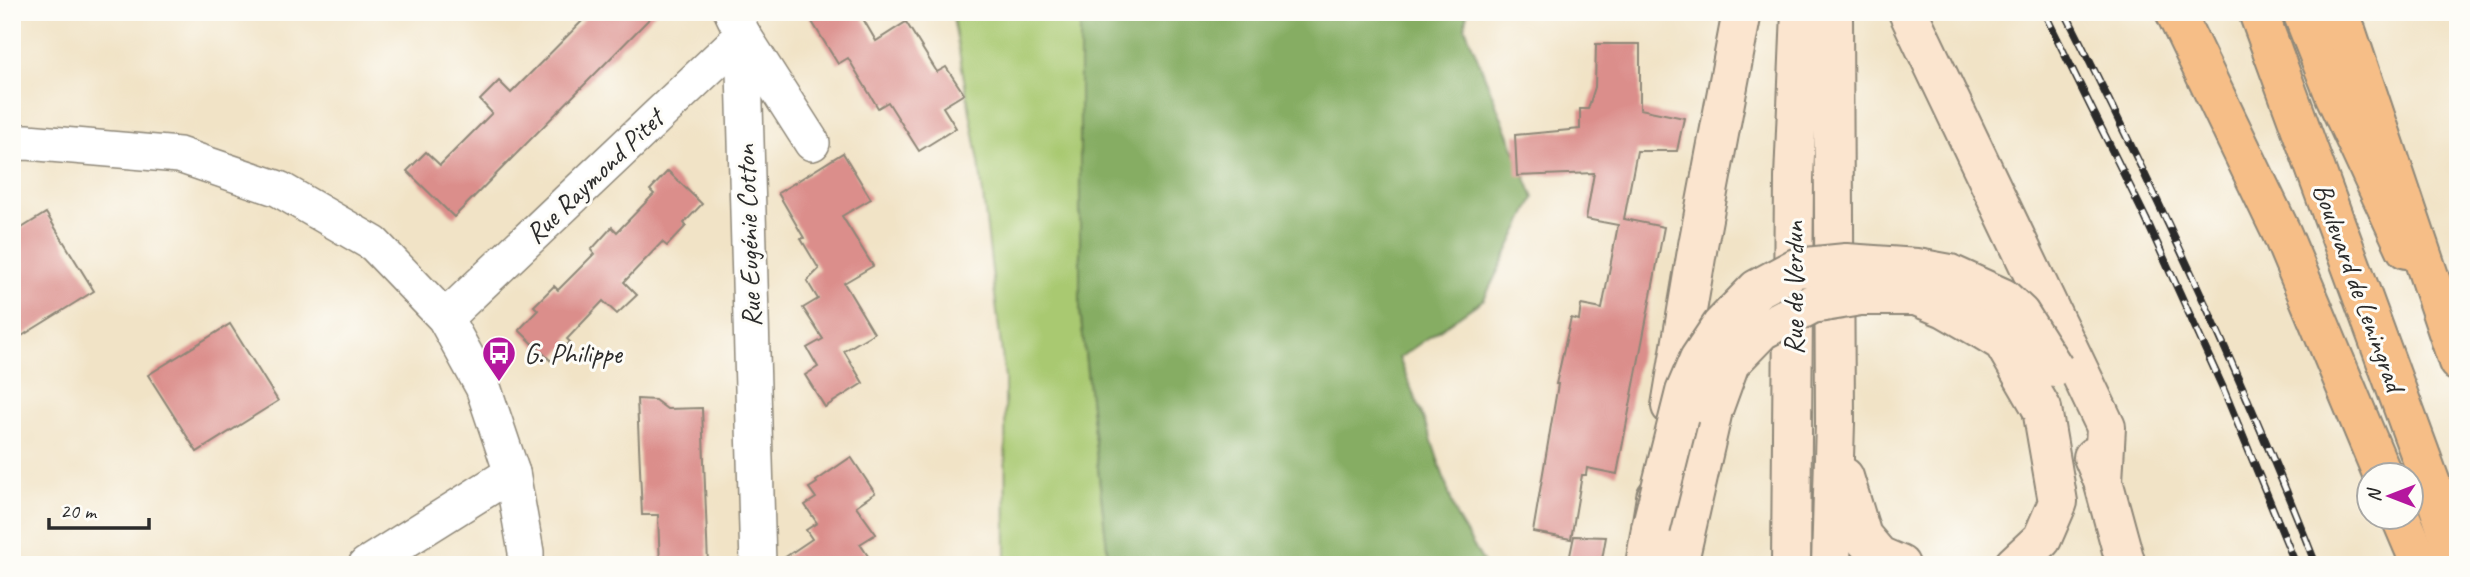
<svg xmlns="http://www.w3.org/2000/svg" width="2470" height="577" font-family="Caveat,sans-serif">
  <rect width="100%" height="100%" fill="#fdfcf7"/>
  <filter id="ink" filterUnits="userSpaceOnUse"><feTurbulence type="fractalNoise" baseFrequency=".0143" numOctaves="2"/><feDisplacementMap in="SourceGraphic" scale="14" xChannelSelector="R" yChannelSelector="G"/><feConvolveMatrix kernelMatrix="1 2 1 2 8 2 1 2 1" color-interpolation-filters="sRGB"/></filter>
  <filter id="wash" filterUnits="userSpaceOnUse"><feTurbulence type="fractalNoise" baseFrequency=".00686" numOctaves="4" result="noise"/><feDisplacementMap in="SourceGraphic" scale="28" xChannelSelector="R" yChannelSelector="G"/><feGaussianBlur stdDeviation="1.57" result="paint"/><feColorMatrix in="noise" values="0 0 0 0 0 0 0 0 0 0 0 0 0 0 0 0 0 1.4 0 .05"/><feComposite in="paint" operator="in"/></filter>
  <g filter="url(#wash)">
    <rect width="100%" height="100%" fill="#f1e3c6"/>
    <path fill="#a9c971" stroke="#6a7a4e" stroke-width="2" d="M952,12H1080V310L1109,565H1006L1005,379L979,162Z"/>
    <path fill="#86ad63" stroke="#586c47" stroke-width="2" d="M1080,12H1467L1465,27L1534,198L1484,299L1399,358L1430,435L1457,518L1485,565H1109L1080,310Z"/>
    <g id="blocks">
      <g fill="#db8e8b">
        <path d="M591,12H656L454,217L407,171L426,152L440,165L492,113L480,100L499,81L511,93Z"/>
        <path d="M806,12H859L876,41L906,22L937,72L946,67L964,94L943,107L956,128L919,151L888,102L878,108L848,58L838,64Z"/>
        <path d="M1596,44H1640V109L1684,118L1677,151H1637L1624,219L1664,227L1617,474L1587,468L1586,475H1582L1571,539L1533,532L1558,384H1556L1571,318L1579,320L1581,305L1602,309L1618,225L1586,219L1594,173L1517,176L1515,135L1580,129V109H1588L1595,87Z"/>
        <path d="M843,153L871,199L842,216L873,266L844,283L874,333L844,351L863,383L825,407L805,375L818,367L807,348L823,339L803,308L818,299L807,281L819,269L801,239L804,238L778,193Z"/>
        <path d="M668,171L702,204L684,223L686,226L667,246L662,242L624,282L637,295L617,314L603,301L567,339L570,342L551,361L519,330L538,310L534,306L554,286L558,290L594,254L591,250L612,227L617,232L654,194L650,190Z"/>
        <path d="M46,213L94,291L12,342V234Z"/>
        <path d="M230,324L278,401L197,452L148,375Z"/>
        <path d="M637,399L655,400L667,409L702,408L708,565H660L658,515H642Z"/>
        <path d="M851,457L875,493L856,506L876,534L860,544L874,565H778V562L812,539L806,530L817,523L805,505L816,498L809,488L817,483L816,481Z"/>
        <path d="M1574,536L1606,537L1601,565H1568Z"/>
      </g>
    </g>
  </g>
  <g filter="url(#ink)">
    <use href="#blocks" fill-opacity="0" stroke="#8e8778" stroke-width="2"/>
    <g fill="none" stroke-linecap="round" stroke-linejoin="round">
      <g stroke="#8e8778" stroke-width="38">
        <g id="street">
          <path d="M732,12L743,35L812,143"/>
          <path d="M743,35L758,565"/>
          <path d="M12,143L27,142L179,155L279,189L374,244L445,318L483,387L512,473L526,552V565"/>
          <path d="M445,318L743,35"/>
          <path d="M366,565L512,473"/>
        </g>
      </g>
      <g stroke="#8e8778" stroke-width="42">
        <g id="secondary">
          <path d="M1908,12L2106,427L2103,481"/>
          <path d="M1671,406L1698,245L1742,12"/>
          <path d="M2093,457L2103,481L2126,565"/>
          <path d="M1844,477L1862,536L1879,556L1900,565"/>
          <path d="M1645,565L1656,497"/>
          <path d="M1678,565L1713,410"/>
          <path d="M1791,565L1794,178L1801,12"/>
          <path d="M1831,565L1835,422L1833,12"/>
          <path d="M2014,565L2042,539L2058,502L2042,409"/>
        </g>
      </g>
      <g stroke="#8e8778" stroke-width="42">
        <g id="primary">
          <path d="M2258,12L2430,481L2458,563"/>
          <path d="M2302,12L2335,96L2406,249"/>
        </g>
      </g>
      <g stroke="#8e8778" stroke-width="42">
        <g id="highway">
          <path d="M2175,12L2282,234L2383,476"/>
          <path d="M2340,12L2458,362"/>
          <path d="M2401,518L2421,565"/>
        </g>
      </g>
      <use href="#street" stroke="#fff" stroke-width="35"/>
      <use href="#secondary" stroke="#fbe5cf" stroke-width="38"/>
      <use href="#primary" stroke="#f6be87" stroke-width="38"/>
      <use href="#highway" stroke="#f6be87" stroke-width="38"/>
      <g stroke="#2b2b2b" stroke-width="8">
        <g id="rail">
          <path d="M2044,12L2146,219L2223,388L2296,565"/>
          <path d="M2065,12C2156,193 2242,376 2316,565"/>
        </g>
      </g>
      <use href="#rail" stroke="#fdfcf7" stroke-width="5" stroke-dasharray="16" stroke-linecap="butt"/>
      <g stroke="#8e8778" stroke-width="42" stroke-linecap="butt">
        <g id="secondary-bridge">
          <path d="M1713,410L1730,363L1762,330L1812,304L1860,296H1916L1945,308L1985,331L2003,342L2042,409"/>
          <path d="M1651,528L1685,392L1699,359L1721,326L1757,289L1796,268L1846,263L1917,268L1950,274L2003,298L2020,314L2054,368"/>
        </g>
      </g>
      <use href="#secondary-bridge" stroke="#fbe5cf" stroke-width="38"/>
    </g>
  </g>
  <defs>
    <g id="bus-pin" transform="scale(1.75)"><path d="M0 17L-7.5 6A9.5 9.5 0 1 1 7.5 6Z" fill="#b5179e" stroke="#fdfcf7"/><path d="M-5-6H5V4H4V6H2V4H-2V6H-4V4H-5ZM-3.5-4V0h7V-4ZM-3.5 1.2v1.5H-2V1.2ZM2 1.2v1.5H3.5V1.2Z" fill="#fff"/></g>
  </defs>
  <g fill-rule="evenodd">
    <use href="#bus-pin" x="499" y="353"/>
  </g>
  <g text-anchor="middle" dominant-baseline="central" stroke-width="6" stroke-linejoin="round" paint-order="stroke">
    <g font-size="28" fill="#2b2b2b" stroke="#fdfcf7">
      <text transform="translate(594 176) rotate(-44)">Rue Raymond Pitet</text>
      <text transform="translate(748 236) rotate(-92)">Rue Eugénie Cotton</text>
      <text transform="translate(2359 287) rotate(70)">Boulevard de Leningrad</text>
      <text transform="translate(1793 288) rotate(-90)">Rue de Verdun</text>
    </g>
    <g font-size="28" fill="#2b2b2b" stroke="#fdfcf7" text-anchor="start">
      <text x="524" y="353">G. Philippe</text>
    </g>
  </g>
  <rect width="2470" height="577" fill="none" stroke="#fdfcf7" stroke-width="42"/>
  <g transform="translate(2390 496) rotate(270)"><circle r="33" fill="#fdfcf7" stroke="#a9a8a5" stroke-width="2"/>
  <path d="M0-5L12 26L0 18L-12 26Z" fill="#b5179e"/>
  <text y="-10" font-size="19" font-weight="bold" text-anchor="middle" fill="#2b2b2b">N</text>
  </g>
  <path d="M49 518v10h100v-10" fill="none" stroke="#2b2b2b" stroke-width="3.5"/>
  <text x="60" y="518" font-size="21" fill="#2b2b2b" stroke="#fdfcf7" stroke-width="5" paint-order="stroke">20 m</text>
</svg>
